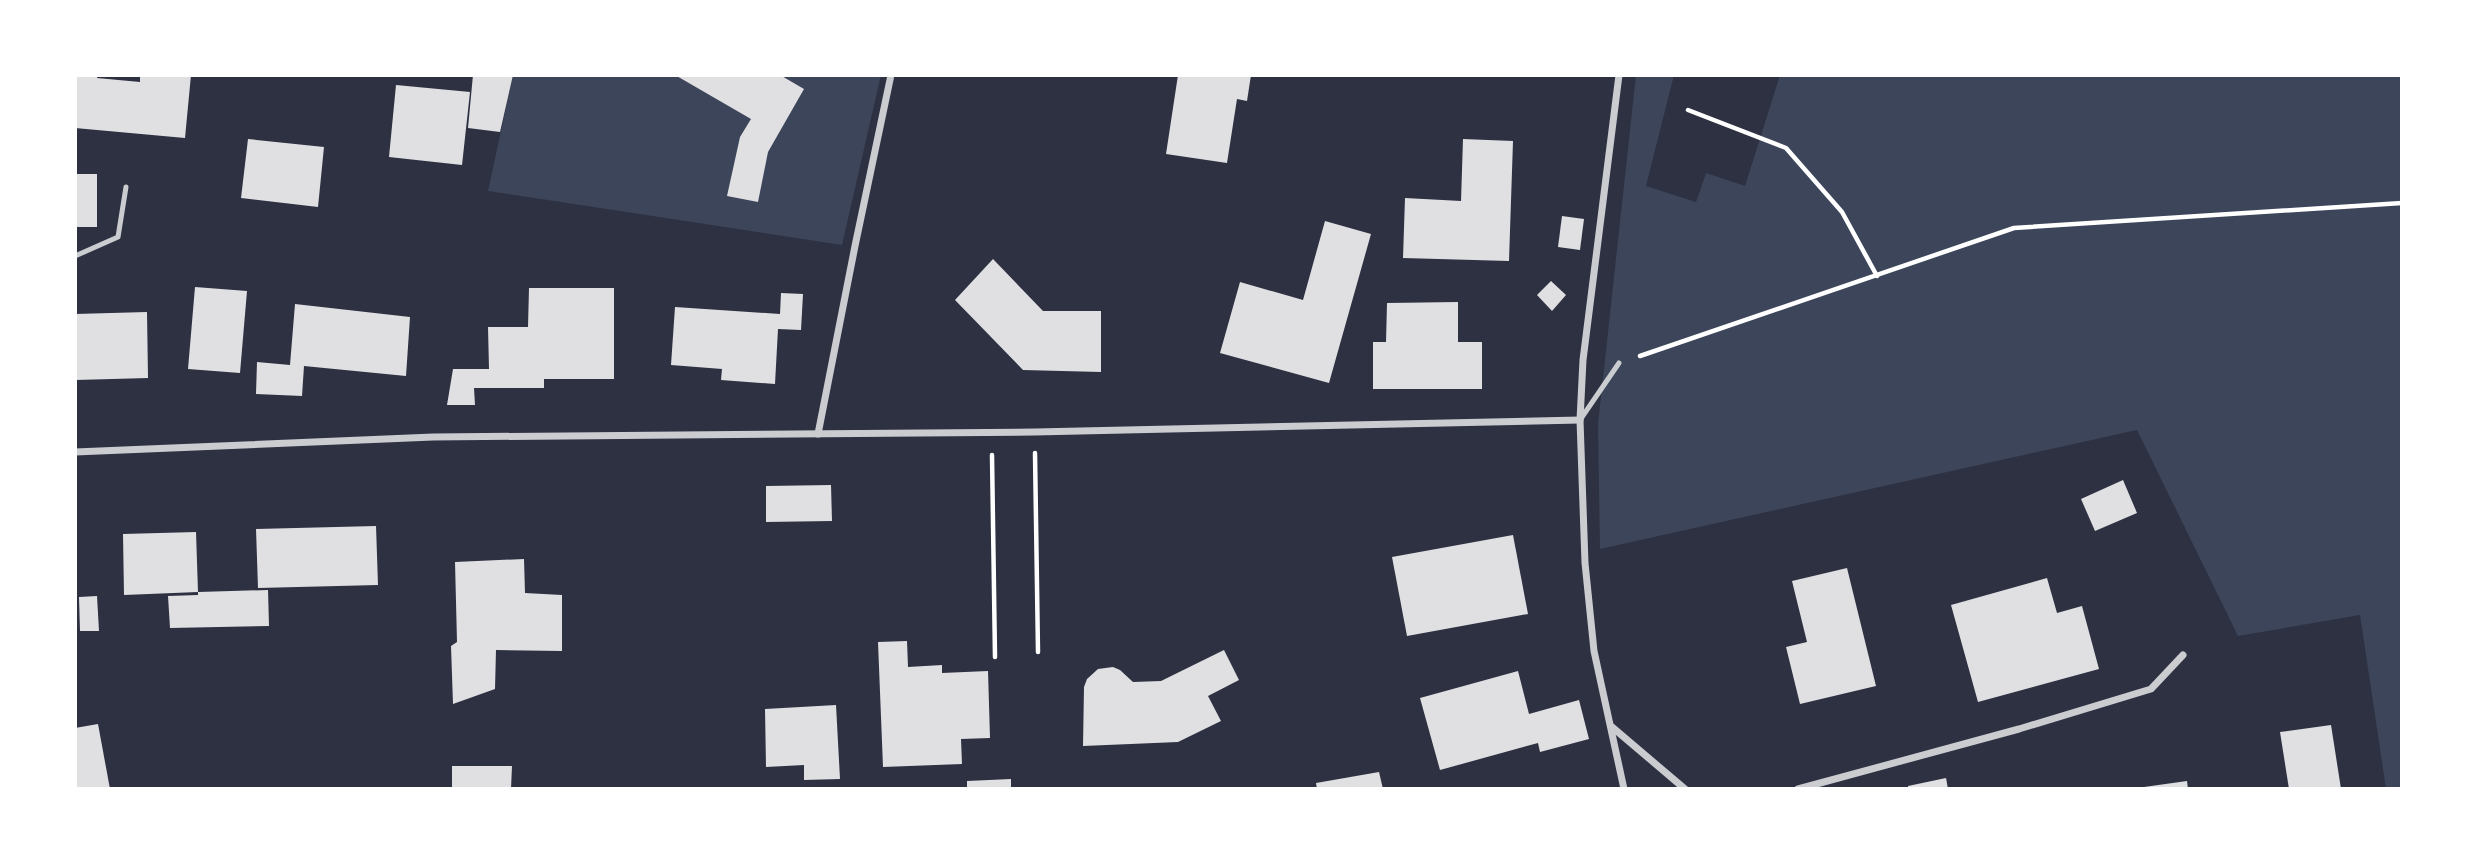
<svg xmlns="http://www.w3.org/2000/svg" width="2477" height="864" font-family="Jost,sans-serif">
  <rect width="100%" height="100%" fill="#2d3142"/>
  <g fill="#3c4559">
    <path d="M513,75H881L842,245L488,191Z"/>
    <path d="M1636,75H1674L1646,186L1696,202L1706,173L1745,186L1780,75H2402V789H2386L2360,615L2238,636L2137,430L1600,549L1598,424Z"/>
  </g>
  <g fill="#e0e0e3">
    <path d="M75,75H98L97,78L140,82V75H191L185,138L75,128Z"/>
    <path d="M473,75H513L500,132L468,128Z"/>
    <path d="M675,75H780L804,89L768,152L758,202L727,196L740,137L751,119Z"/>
    <path d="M1178,75H1251L1247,101L1237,99L1227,163L1166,154Z"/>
    <path d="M396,85L470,92L462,165L389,157Z"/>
    <path d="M248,139L324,147L318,207L241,198Z"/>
    <path d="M1463,139L1513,141L1509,261L1403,258L1405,198L1461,201Z"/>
    <rect x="75" y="174" width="22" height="53"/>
    <path d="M1562,216L1584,219L1580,250L1558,247Z"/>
    <path d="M1325,221L1371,234L1329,383L1220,353L1240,282L1303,300Z"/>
    <path d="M993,259L1043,311H1101V372L1023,370L955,300Z"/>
    <path d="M1551,281L1566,295L1552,311L1537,295Z"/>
    <path d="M195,287L247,291L240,373L188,369Z"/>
    <path d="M529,288H614V379H544V388H474L475,405H447L453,369H489L488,327H528Z"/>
    <path d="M781,293L803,294L801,330L778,329L775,384L721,380L722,369L671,365L675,307L780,314Z"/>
    <path d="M1458,302V342H1482V389H1373V342H1386L1387,303Z"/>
    <path d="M295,304L410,317L406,376L304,366L302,396L256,394L257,362L290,365Z"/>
    <path d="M147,312L148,378L76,380L75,314Z"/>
    <path d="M2123,480L2137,513L2095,531L2081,499Z"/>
    <path d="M831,485L832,521L766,522V486Z"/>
    <path d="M376,526L378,585L258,588L256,529Z"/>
    <path d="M196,532L198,592L124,595L123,534Z"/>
    <path d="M1513,535L1528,614L1407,636L1392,557Z"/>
    <path d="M524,559L525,593L562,595V651L496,650L495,689L453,704L451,646L457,642L455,562Z"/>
    <path d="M1847,568L1876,686L1800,704L1786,647L1807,642L1792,581Z"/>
    <path d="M2047,578L2057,613L2082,606L2099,669L1978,702L1951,605Z"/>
    <path d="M268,590L269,626L170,628L168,596L198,595V592Z"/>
    <path d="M97,596L99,631H80L79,597Z"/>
    <path d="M907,641L908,667L942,665V673L988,671L990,738L961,739L962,764L883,767L878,642Z"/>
    <path d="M1224,650L1239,680L1208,696L1221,721L1178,742L1083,746L1084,687L1087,679L1098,669L1113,667L1120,670L1133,682L1161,681Z"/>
    <path d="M1518,671L1529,714L1579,700L1589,739L1540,752L1538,743L1440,770L1420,698Z"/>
    <path d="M836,705L840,779L804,780V765L766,767L765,709Z"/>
    <path d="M98,724L110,789H75V728Z"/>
    <path d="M2331,725L2341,789H2289L2280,732Z"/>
    <path d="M452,766H512L511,789H452Z"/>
    <path d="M1379,772L1383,789H1317L1316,783Z"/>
    <path d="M1946,778L1948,789H1908V786Z"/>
    <path d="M1011,779V789H967V781Z"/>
    <path d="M2187,781L2188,789H2145L2144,787Z"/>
  </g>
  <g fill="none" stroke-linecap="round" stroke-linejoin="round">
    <g stroke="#fff" stroke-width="4.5">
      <path d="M1688,110L1786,148L1842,212L1877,276"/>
      <path d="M1640,356L2014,228L2402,203"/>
      <path d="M1035,453L1038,652"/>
      <path d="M992,455L995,657"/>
    </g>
    <g stroke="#caccd0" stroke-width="5">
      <path d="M75,256L118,237L126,187"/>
      <path d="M1580,420L1619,363"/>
    </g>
    <g stroke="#caccd0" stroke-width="7">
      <path d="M1619,75L1583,360L1580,420L1585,563L1594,651L1624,789"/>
      <path d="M818,434L855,246L891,75"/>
      <path d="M75,452L433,437L1035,432L1580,420"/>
      <path d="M1612,727L1685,789"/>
      <path d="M1798,789L2019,729L2151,689L2183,655"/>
    </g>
  </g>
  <rect width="2477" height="864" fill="none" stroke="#ffffff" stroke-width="154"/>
</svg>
